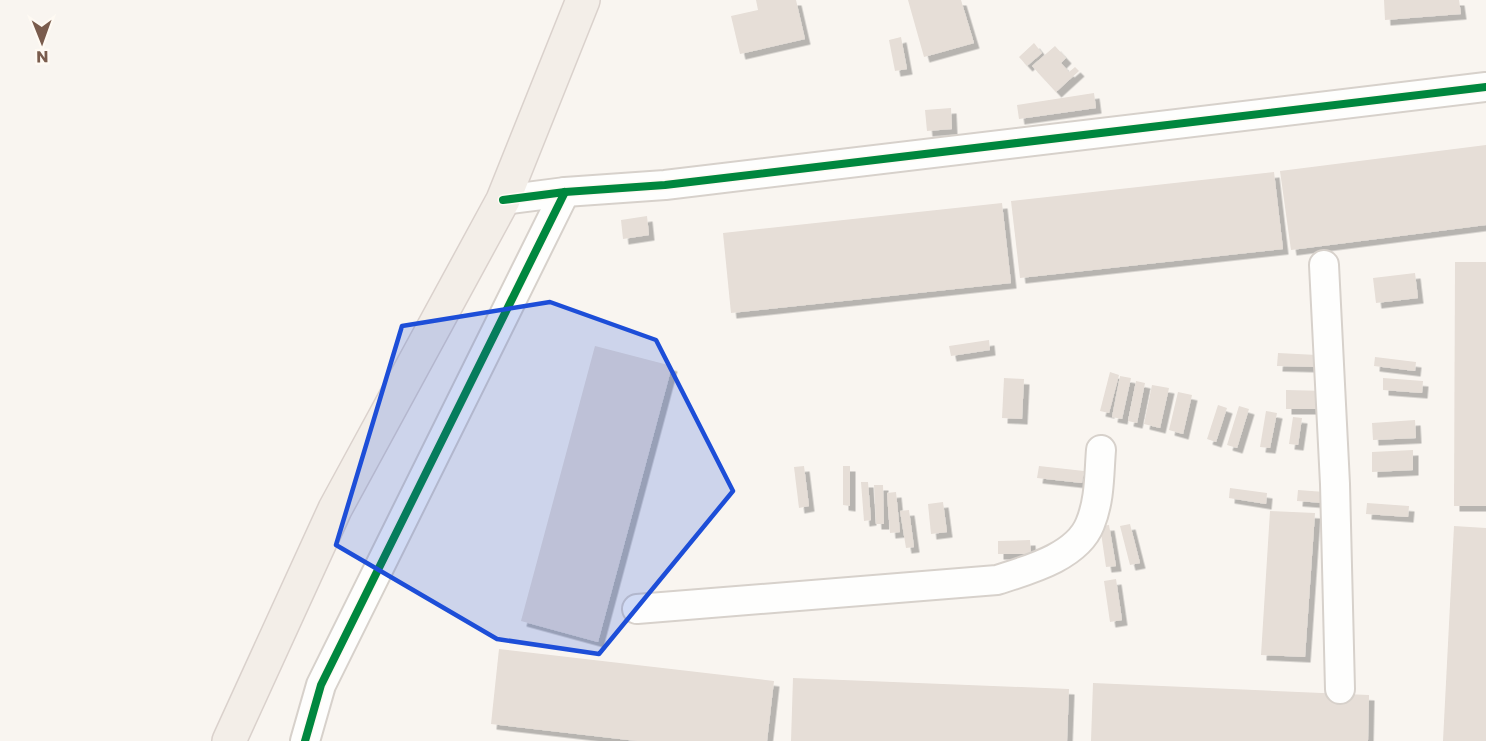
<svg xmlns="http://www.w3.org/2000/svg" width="1486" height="741" font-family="Poppins,sans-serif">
  <defs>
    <filter id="shadow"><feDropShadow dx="5.5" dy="5.5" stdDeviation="0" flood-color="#0004"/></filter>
  </defs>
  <rect width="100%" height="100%" fill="#f9f5f0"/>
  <g fill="#e6ded7" filter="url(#shadow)">
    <path d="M756,0H796L805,39L740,54L731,16L758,10Z"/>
    <path d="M908,0H961L974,43L924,57Z"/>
    <path d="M1384,0H1459L1461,14L1385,20Z"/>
    <path d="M901,37L907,69L895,71L889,40Z"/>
    <path d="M1034,43L1042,53L1027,66L1019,57Z"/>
    <path d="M1055,46L1066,58L1061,63L1069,72L1075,67L1079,71L1056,92L1032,66Z"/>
    <path d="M1094,93L1096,108L1019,119L1017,105Z"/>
    <path d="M951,108L952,129L927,131L925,110Z"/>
    <path d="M1486,145V225L1291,250L1280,171Z"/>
    <path d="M1274,172L1283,249L1020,278L1011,201Z"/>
    <path d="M1002,203L1011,283L731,313L723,233Z"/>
    <path d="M647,216L649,235L623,239L621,220Z"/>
    <path d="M1455,262H1486V506H1454Z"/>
    <path d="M1415,273L1418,298L1376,303L1373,278Z"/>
    <path d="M989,340L990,350L951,356L949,346Z"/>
    <path d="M595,346L672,366L598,642L521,621Z"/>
    <path d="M1278,353L1317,355L1316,367L1277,366Z"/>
    <path d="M1375,357L1416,362L1415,371L1374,366Z"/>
    <path d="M1110,372L1119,375L1109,413L1100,411Z"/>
    <path d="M1120,376L1131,378L1122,419L1112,417Z"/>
    <path d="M1004,378L1024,379L1022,419L1002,418Z"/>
    <path d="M1383,378L1423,381L1422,393L1383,390Z"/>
    <path d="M1136,381L1145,383L1137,423L1128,421Z"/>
    <path d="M1152,385L1169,388L1160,428L1144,424Z"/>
    <path d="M1286,390L1328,391V409H1286Z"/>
    <path d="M1178,392L1192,395L1183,434L1169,430Z"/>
    <path d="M1218,405L1227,408L1216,442L1207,439Z"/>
    <path d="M1239,406L1249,409L1237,448L1227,445Z"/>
    <path d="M1266,411L1277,413L1270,448L1260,447Z"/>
    <path d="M1293,417L1302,418L1298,445L1289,444Z"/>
    <path d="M1415,420L1416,438L1373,440L1372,423Z"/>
    <path d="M1413,450V470L1372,472V452Z"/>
    <path d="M804,466L809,506L799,508L794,467Z"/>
    <path d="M843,466H850V506L843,505Z"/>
    <path d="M1039,466L1084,471L1082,483L1037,478Z"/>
    <path d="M861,482H868L871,520L864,521Z"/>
    <path d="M874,485H883L884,524H876Z"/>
    <path d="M1230,488L1267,493L1266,504L1229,498Z"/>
    <path d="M1298,490L1338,493L1337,504L1297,501Z"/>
    <path d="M896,492L900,532L890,533L887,493Z"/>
    <path d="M943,502L947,532L931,534L928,504Z"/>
    <path d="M1367,503L1409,506L1408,517L1366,514Z"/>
    <path d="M909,510L914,547L906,548L900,511Z"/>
    <path d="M1270,511L1315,513L1305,657L1261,655Z"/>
    <path d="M1130,524L1140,563L1130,565L1120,526Z"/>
    <path d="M1109,525L1116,566L1106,567L1100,526Z"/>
    <path d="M1454,526L1486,528V741H1443Z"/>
    <path d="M1030,540L1031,554H998V541Z"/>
    <path d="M1116,579L1122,620L1110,622L1104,581Z"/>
    <path d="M499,649L774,681L767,741H637L491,724Z"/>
    <path d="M793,678L1069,689L1067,741H791Z"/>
    <path d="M1093,683L1369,695L1368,741H1091Z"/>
  </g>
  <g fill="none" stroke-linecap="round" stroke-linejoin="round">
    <g stroke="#d7d1cb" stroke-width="32">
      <g id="minor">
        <path d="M503,200L565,192L665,185L1486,87"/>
        <path d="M1324,265L1335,484L1340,689"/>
        <path d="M637,609L997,580C1028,570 1077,557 1090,524C1100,500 1099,474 1101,450"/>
        <path d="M305,741L321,685L565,192"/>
      </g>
    </g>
    <g stroke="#dad1cc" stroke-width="36">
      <path id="major" d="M229,741L335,509L503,200L583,0"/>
    </g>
    <use href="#minor" stroke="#fefefd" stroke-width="28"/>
    <use href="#major" stroke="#f3eee8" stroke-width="33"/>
    <g stroke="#fffaf3" stroke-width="11">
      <g id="cycleway">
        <path d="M503,200L565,192L665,185L1486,87"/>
        <path d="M305,741L321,685L565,192"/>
      </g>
    </g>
    <use href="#cycleway" stroke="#00873e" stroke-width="8"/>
  </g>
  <path fill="#1d4ed8" fill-opacity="0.2" stroke="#1d4ed8" stroke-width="4.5" stroke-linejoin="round" d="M550,302L656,340L733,491L599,654L497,639L336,545L402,326Z"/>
  <g transform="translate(42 42) rotate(179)" stroke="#fffaf3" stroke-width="4.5" paint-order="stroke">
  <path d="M0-4.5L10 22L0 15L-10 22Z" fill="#7a5c4d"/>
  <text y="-9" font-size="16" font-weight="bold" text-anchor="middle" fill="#7a5c4d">N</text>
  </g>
</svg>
